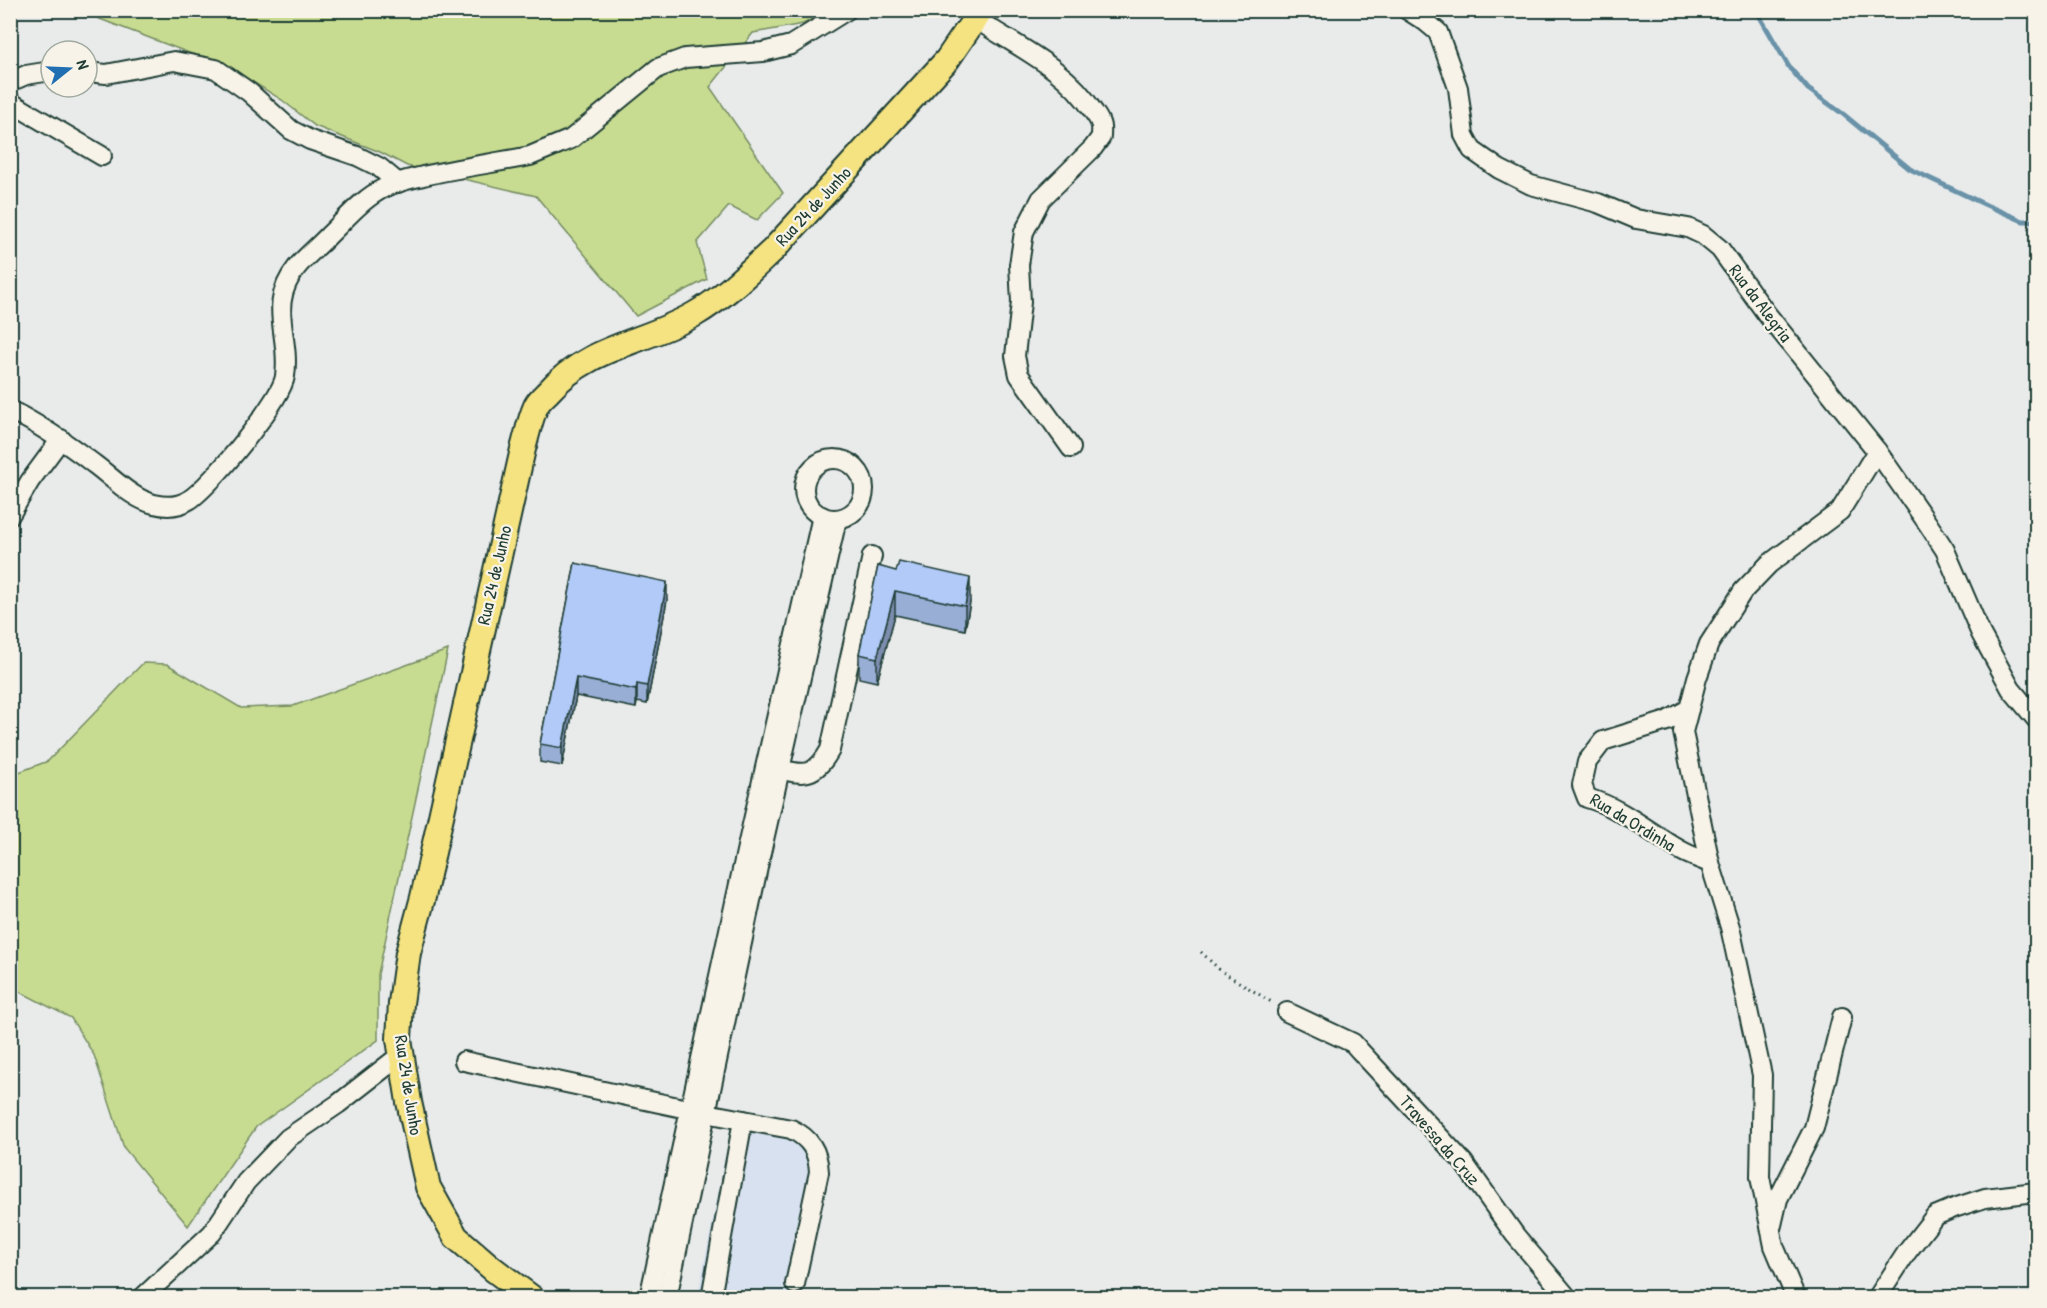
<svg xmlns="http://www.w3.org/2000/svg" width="2047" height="1308" font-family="'Patrick Hand',sans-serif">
  <rect width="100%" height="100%" fill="#e9ebeb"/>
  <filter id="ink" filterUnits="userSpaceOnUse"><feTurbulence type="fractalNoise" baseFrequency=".0167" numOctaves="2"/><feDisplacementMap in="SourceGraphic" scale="12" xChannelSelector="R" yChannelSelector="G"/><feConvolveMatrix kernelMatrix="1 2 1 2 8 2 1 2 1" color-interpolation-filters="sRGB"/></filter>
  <g filter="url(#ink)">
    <path fill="#d8e1ef" d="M735,1111L797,1123L816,1135L826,1154L828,1173L801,1292L792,1297L697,1298Z"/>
    <g fill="#c8dc91" stroke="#748c62" stroke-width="1.5">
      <path d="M85,10L827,11L803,24L753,33L710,87L783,193L757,220L729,206L697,243L707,279L636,316L536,196L407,166L380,152L315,126L282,100L234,70L84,13Z"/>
      <path d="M448,650L378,974V1040L256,1127L188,1226L124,1148L94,1055L71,1018L11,987V775L48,761L143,663L167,664L241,708L293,706Z"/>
    </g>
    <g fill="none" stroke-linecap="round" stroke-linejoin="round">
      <path stroke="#6992a8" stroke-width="5" d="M1756,10L1789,67L1808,89L1843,114L1910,169L1986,205L2023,221H2036"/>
      <g stroke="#1f3d34" stroke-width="22">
        <g id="minor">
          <path d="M1407,10L1426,22L1438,32L1458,88L1464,135L1472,150L1499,169L1531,185L1598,203L1636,219L1688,228L1703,235L1720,249L1766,313L1877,451L1928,524L1945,550L1981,634L2011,689L2036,719"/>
          <path d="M976,19C1017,47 1065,67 1093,111C1095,114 1099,119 1100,123C1102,127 1101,132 1101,137L1093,148L1041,199L1024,232L1019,265L1021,302L1015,356L1019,375L1071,448"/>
          <path d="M87,72L106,74L174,61L216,69L249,92L291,130L310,140L357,156L379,167L398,183"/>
          <path d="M10,82L26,75L51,71"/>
          <path d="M10,102L102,156"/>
          <path d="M10,410C40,425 68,444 94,464C112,477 132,499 154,504C166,507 178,507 189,500C210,487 282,400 285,376C291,334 266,306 297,267C306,256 319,246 329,235C347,218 362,199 384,188C395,182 410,179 423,176C458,168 494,163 530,156L571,139L658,68L685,58L763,52L791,45L847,10"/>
          <circle cx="834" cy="489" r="30"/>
          <path d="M10,515L30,481L61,439"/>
          <path d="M1689,709L1683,732L1710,863"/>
          <path d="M769,767C800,773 812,782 830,750L872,556"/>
          <path d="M1287,1012L1353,1043L1360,1051L1463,1162L1515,1235L1568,1298"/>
          <path d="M464,1061L706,1113L791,1129C810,1138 818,1151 819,1172L795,1284"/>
          <path d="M1772,1225L1778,1199L1814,1128L1842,1017"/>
          <path d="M142,1298L212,1233L246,1182L288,1138L338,1104L402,1054"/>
          <path d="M649,1298L747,847L822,516"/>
          <path d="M667,1298L761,853L837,519"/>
          <path d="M711,1298L743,1120"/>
          <path d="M1796,1298L1774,1246L1760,1177L1762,1075L1730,927L1710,863C1701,859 1690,856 1680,850C1649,832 1622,808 1587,798L1582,785L1587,762L1603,741L1667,721L1689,709L1697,678L1709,644L1743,591L1769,564L1840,511L1877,451"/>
          <path d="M1877,1298L1907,1252L1935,1216L1954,1208L1985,1198L2036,1192"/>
        </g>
      </g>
      <g stroke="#1f3d34" stroke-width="28">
        <path id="major" d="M532,1298L493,1269L456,1237L428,1187L409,1102L399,1039L401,1003L408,953L423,897L523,449C527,435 530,419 536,406C539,400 544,396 548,392C588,346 645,343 695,314C724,297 748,273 773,250L947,60L981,10"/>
      </g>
      <path stroke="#1f3d34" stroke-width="3" stroke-dasharray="1.5 4.5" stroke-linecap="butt" d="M1201,952L1221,971L1273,1003"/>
      <use href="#minor" stroke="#f7f3e8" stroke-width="18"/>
      <use href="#major" stroke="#f5e382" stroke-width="24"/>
    </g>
    <g fill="#99aed5" stroke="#1f3d34" stroke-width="1.5">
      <path d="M575,563L667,600L647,704L637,702L636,708L576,696L562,766L540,762V744Z"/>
      <path d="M878,566L970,602L965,630L895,615L877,682L859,678V654Z"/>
    </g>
    <g fill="#7d8dae" stroke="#1f3d34" stroke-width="1.5">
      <path d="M970,578V602L965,630V606Z"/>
      <path d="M667,582V600L647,704V686Z"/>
      <path d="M895,591V615L877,682V658Z"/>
      <path d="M576,678V696L562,766V748Z"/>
      <path d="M637,684V702L636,708V690Z"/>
    </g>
    <g fill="#b2caf8" stroke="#1f3d34" stroke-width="1.5">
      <path d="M899,562L970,578L965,606L895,591L877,658L859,654L878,566L896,571Z"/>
      <path d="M575,563L667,582L647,686L637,684L636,690L576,678L562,748L540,744Z"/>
    </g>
  </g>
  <g text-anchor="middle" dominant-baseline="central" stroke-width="4.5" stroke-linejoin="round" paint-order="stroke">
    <g font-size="18" fill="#1f3d34" stroke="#f7f3e8">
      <text transform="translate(813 206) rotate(-47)">Rua 24 de Junho</text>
      <text transform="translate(1761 303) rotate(53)">Rua da Alegria</text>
      <text transform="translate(494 575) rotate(-77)">Rua 24 de Junho</text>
      <text transform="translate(1633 822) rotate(31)">Rua da Ordinha</text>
      <text transform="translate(409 1085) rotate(81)">Rua 24 de Junho</text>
      <text transform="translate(1440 1140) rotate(49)">Travessa da Cruz</text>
    </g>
  </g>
  <rect width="2047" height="1308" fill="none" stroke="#f7f3e8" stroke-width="36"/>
  <rect x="18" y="18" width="2011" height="1272" fill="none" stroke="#1f3d34" stroke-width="2" filter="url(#ink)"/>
  <g transform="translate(69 69) rotate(72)"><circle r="28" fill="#f7f3e8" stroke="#a1aaa0" stroke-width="1.5"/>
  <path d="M0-4.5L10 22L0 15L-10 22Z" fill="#1f6fb2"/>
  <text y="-9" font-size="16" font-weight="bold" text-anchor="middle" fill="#1f3d34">N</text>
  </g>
</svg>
